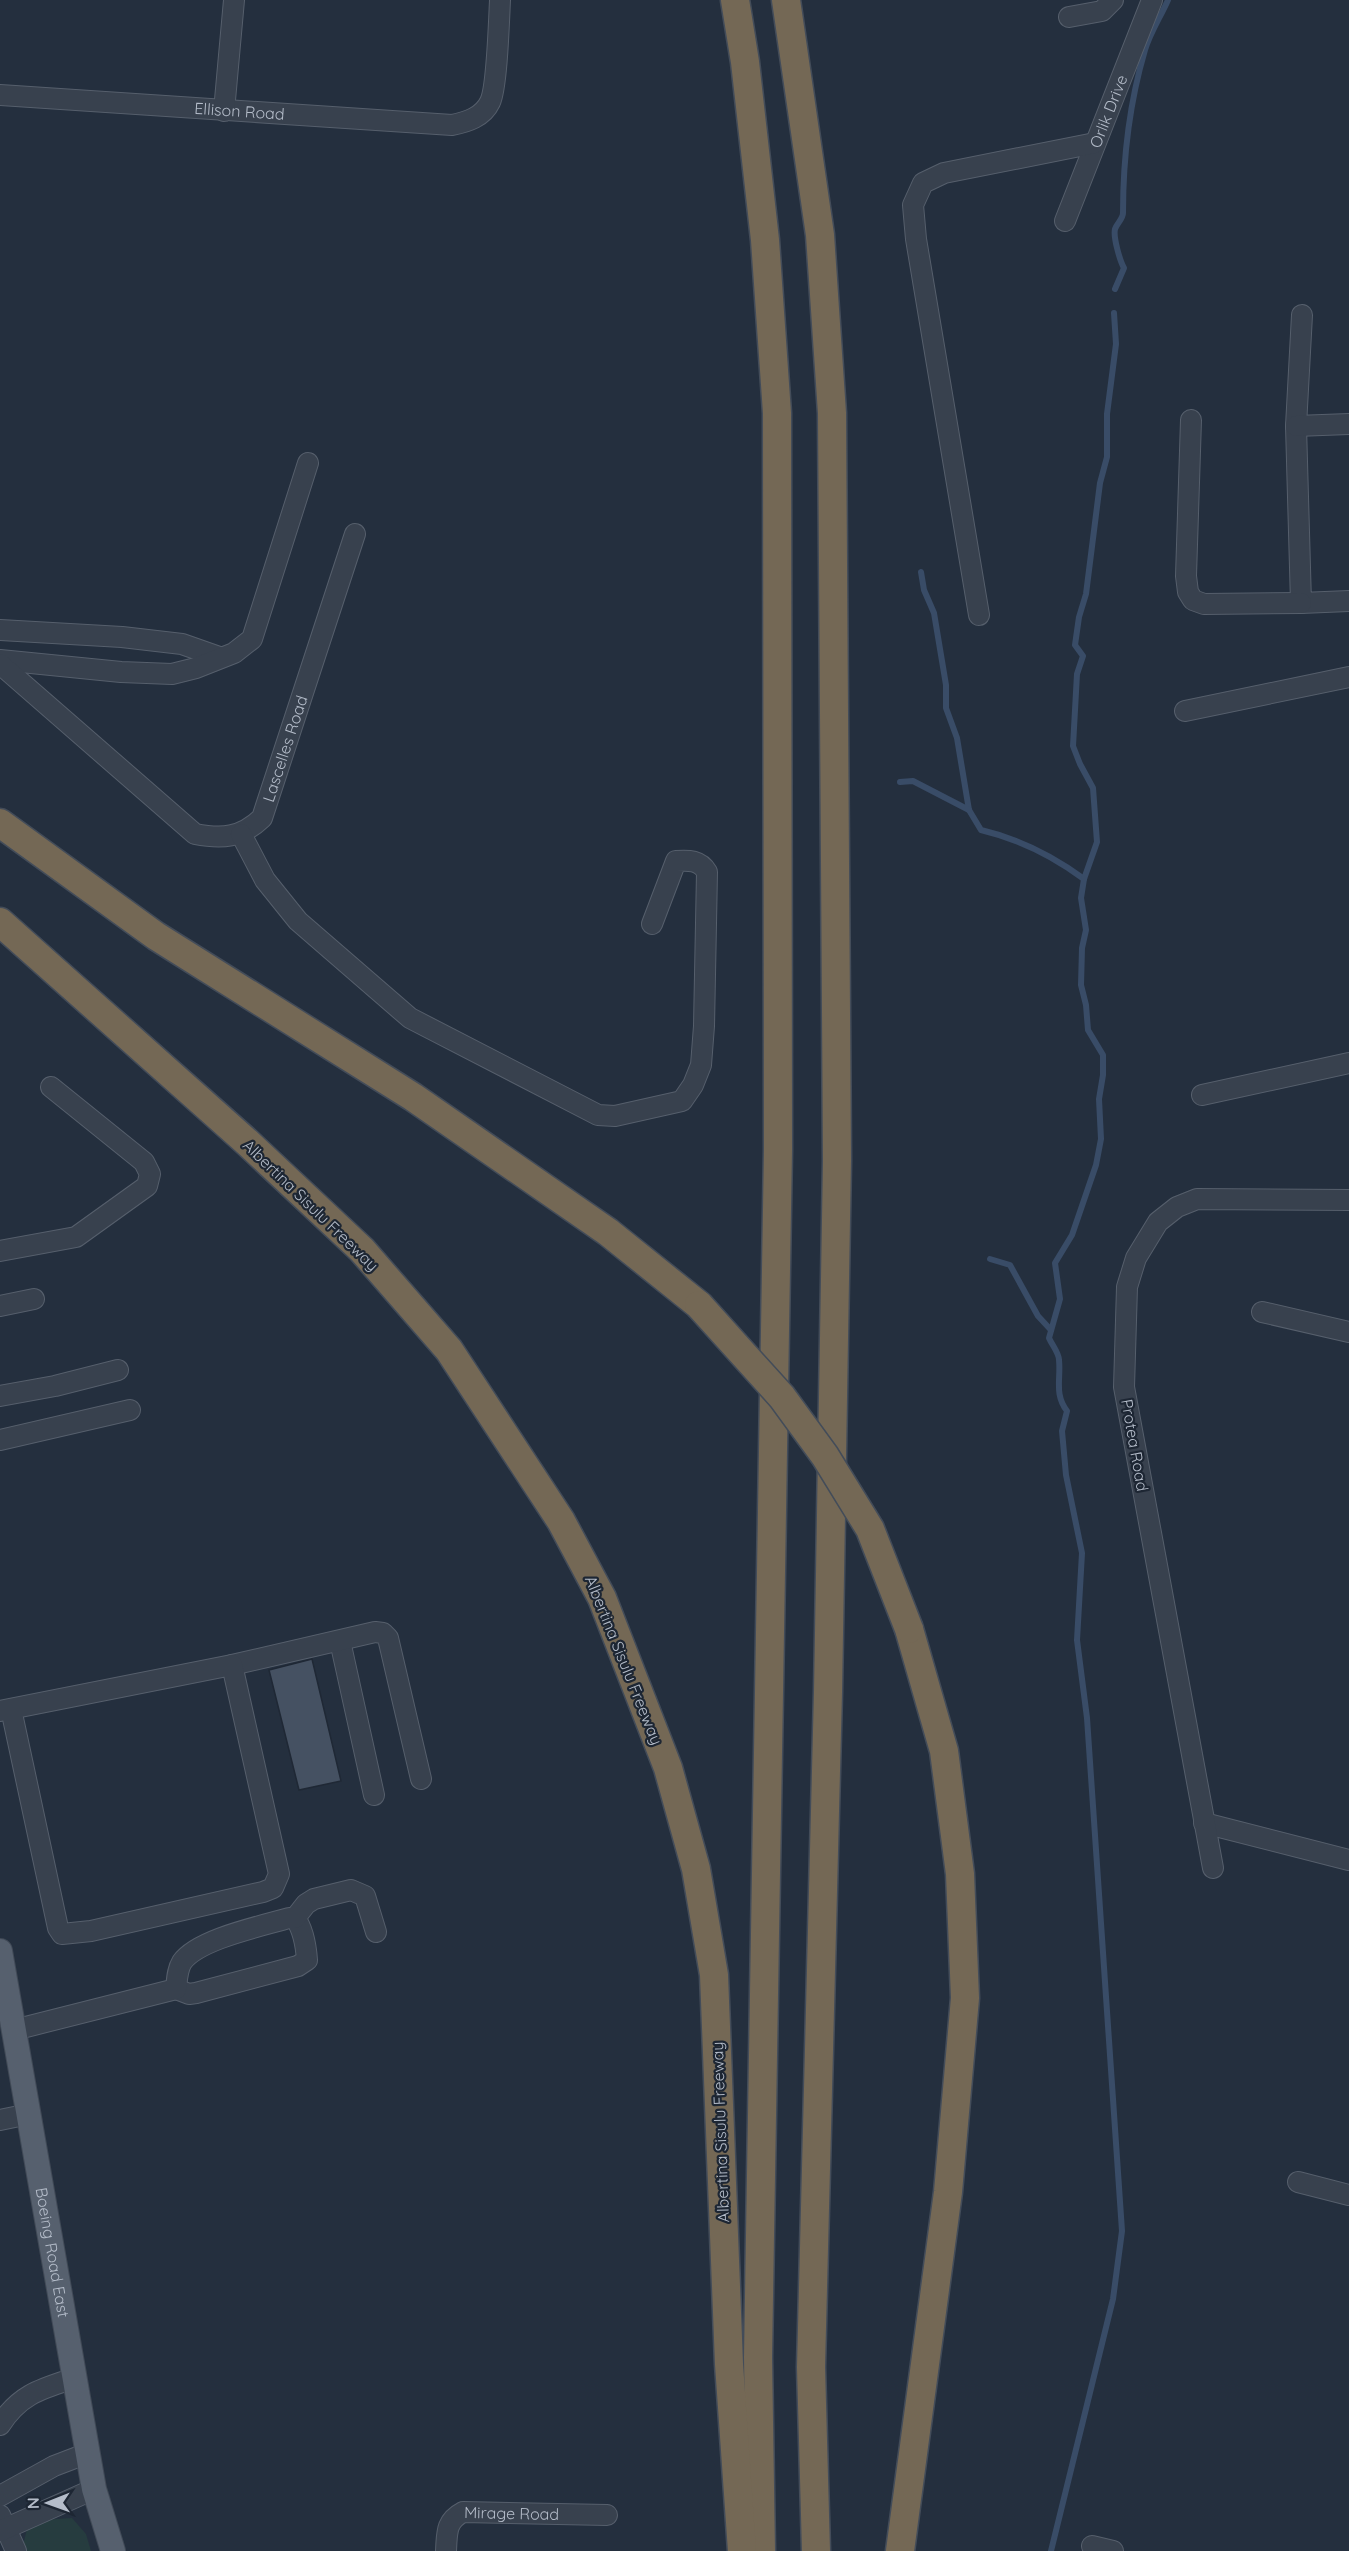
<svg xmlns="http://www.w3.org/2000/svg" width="1349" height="2551" font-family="Quicksand,sans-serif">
  <rect width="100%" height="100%" fill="#242f3e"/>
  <path fill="#263c3f" d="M72,2518L86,2534L91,2551H26L23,2545L28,2525L42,2520Z"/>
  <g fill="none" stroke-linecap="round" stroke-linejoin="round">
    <g stroke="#394c67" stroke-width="6">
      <path d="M1115,289L1124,268C1120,261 1113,237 1115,229C1117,223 1123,219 1123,213C1123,160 1130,101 1145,50C1150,33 1161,16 1168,0"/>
      <path d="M921,572L924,590L934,613L946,685V708L957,738L969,810L981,830C1019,839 1053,856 1084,879"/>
      <path d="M900,782L913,781L969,810"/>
      <path d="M990,1259L1010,1265L1038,1316L1051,1330"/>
      <path d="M1051,2551L1113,2299L1122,2231L1087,1718L1077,1640L1082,1553L1066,1475L1062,1431L1067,1411C1054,1394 1061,1379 1059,1360C1059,1353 1052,1345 1049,1338L1060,1299L1055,1263L1072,1235L1096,1165L1101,1139L1099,1099L1103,1075V1055L1088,1030L1086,1005L1081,985L1082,948L1086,930L1081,898L1084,879L1097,842L1093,788L1080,764L1073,746L1077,674L1083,656L1075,645L1079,617L1086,594L1100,483L1107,457V414L1116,344L1114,313"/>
    </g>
  </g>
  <path fill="#455162" stroke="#1f2835" stroke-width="1.5" d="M312,1659L341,1781L299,1790L269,1670Z"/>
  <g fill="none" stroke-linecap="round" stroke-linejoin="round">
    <g stroke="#565f6c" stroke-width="22">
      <g id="minor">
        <path d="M1069,17L1102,11L1113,0"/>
        <path id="s1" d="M0,95L452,125C467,122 483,117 490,102C497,88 499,20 500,0"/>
        <path d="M224,111L234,0"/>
        <path id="s2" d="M1065,221L1152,0"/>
        <path d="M1302,315L1296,426L1301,603L1349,601"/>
        <path d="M1191,420L1186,576L1188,592L1193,600L1204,604L1301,603"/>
        <path d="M1296,426L1349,424"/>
        <path d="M979,615L916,239L913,205L923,183L944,173L1095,143"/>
        <path d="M0,630L122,637L182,644L219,657"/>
        <path d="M0,660L121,672L172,674L196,668L234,653L252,639L308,463"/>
        <path id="s3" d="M0,664L195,834C222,839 241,838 262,818L355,534"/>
        <path d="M1185,711L1349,677"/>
        <path d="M241,834L265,880L298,921L410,1018L598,1115L615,1116L682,1101L693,1085L701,1065L704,1026L707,872C700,860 689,860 676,861L652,924"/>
        <path d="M1202,1095L1349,1063"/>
        <path d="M0,1251L76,1237L147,1186L150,1174L144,1162L51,1087"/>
        <path d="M0,1306L34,1299"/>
        <path d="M1262,1312L1349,1332"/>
        <path d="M0,1396L55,1386L118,1370"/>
        <path d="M0,1440L130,1410"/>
        <path d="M340,1641L374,1795"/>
        <path d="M232,1665L375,1632L383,1633L388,1638L421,1779"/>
        <path d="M0,1711L232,1665L279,1874L273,1888L263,1892L91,1931L62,1934L58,1928L11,1709"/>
        <path d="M1204,1823L1349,1860"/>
        <path d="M1213,1868L1124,1387L1127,1287L1136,1258L1158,1222L1177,1207L1197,1199L1349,1200"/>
        <path d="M176,1989L189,1994L196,1993L298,1966L307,1960C306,1946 303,1929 295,1918"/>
        <path d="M14,2030L176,1989C177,1980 177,1970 182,1962C198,1939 262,1926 289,1918H295L306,1904L314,1899L351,1890L365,1896L376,1932"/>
        <path d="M0,2120L29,2114"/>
        <path d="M1298,2182L1349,2195"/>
        <path d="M0,2425C20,2394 41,2389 75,2378"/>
        <path d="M0,2496L54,2466L88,2453"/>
        <path d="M0,2515L16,2551"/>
        <path d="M0,2531L94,2489"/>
        <path d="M1092,2546L1113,2551"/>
        <path id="s4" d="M446,2551C447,2532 446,2521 463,2512L607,2515"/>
      </g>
    </g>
    <g stroke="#414a57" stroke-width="26">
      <g id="major">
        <path id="s5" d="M0,1951L94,2489L113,2551"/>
      </g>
    </g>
    <g stroke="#434c59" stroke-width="31">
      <g id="highway">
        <path d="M735,0L745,62L765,240L777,413L778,1149L758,2357L761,2551"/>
        <path d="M786,0L820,235L832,413L837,1161L828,1692L811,2367L816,2551"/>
        <path d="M0,823L156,936L413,1097L608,1232L699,1305"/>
        <path d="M0,922L248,1143L362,1250L449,1350L561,1521L602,1598L668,1768L696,1869L714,1975L729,2364L742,2551"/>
        <path d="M900,2551L948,2192L965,1998L960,1874L944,1751L909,1629"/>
      </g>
    </g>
    <use href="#minor" stroke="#38414e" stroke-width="20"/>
    <use href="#major" stroke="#56606e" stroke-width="24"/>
    <use href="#highway" stroke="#746855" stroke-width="28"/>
    <g stroke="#434c59" stroke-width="31" stroke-linecap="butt">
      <path id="highway-bridge" d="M699,1305L782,1397L825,1456L870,1529L909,1629"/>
    </g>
    <use href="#highway-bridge" stroke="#746855" stroke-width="28"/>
  </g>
  <g text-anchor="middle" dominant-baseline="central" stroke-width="4.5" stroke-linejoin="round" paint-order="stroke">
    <g font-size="16" fill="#b4bcc9" stroke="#1d2633">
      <text stroke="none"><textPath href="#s2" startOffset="118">Orlik Drive</textPath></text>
      <text stroke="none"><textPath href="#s1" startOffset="240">Ellison Road</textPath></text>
      <text stroke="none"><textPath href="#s3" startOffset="404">Lascelles Road</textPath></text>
      <text transform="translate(311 1205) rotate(44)">Albertina Sisulu Freeway</text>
      <text transform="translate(1135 1445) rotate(80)">Protea Road</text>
      <text transform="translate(624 1660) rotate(68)">Albertina Sisulu Freeway</text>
      <text transform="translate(720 2132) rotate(-92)">Albertina Sisulu Freeway</text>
      <text stroke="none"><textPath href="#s5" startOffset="306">Boeing Road East</textPath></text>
      <text stroke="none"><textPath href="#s4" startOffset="94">Mirage Road</textPath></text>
    </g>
  </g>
  <g transform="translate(48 2503) rotate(269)" stroke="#1d2633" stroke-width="4.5" paint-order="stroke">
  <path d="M0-4.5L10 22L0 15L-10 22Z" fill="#b4bcc9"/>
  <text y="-9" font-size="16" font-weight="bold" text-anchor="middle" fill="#b4bcc9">N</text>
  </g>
</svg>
